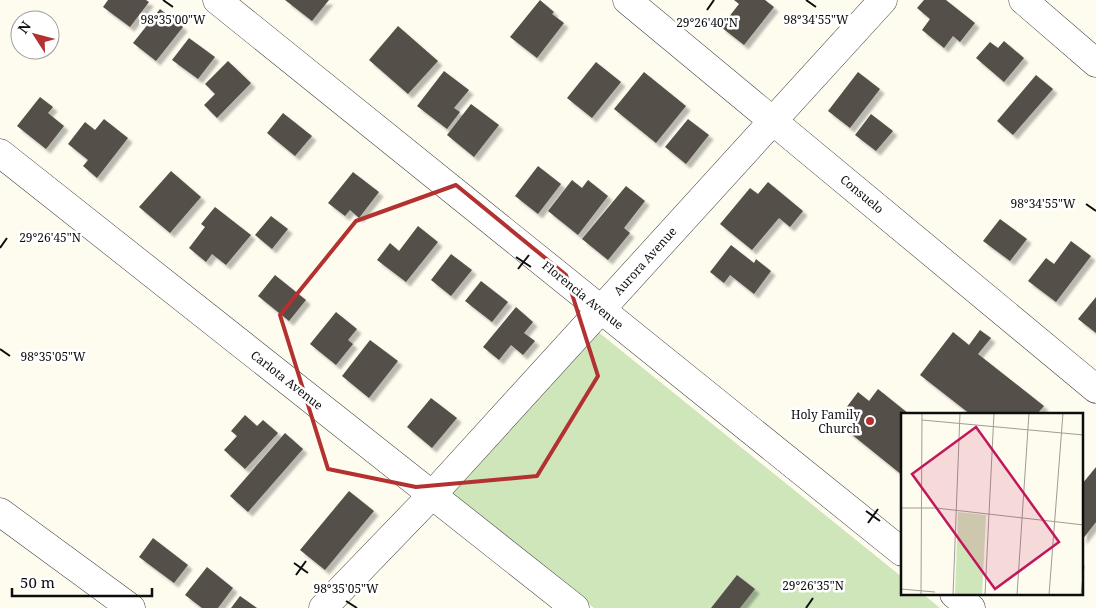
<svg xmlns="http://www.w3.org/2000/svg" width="1096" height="608" font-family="'Noto Serif',serif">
  <defs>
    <filter id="shadow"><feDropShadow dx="4.5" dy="4.5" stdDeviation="1" flood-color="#0004"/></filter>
  </defs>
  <rect width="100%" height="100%" fill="#fefcef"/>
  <path fill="#cfe6bb" d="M597,331L902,577V594H923L940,608H594L449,496Z"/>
  <g fill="#554f4a" filter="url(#shadow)">
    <path d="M108,0H146L149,2L130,27L103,7Z"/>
    <path d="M285,0H329L312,21Z"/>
    <path d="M540,0L554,12L552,14L564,23L537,58L510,37Z"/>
    <path d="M734,0H765L774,7L744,45L721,27L739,4Z"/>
    <path d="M924,0H946L975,23L960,42L953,36L944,48L922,30L930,19L917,8Z"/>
    <path d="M160,9L183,27L156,61L133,43Z"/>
    <path d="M398,26L438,61L408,94L369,60Z"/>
    <path d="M189,38L215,57L198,79L172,60Z"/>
    <path d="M1004,41L1024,58L1004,82L976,58L990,42L998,48Z"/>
    <path d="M228,61L251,83L217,118L204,105L215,94L205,84Z"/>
    <path d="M596,62L621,82L592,118L567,98Z"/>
    <path d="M444,71L469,90L454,108L460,112L447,129L417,106Z"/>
    <path d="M644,72L686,106L656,143L614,109Z"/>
    <path d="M858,72L880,89L850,128L828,111Z"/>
    <path d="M1036,75L1053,89L1013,135L997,121Z"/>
    <path d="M40,97L53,107L48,113L64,126L46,149L17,126Z"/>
    <path d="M471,104L499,125L474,157L447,135Z"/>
    <path d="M283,113L312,136L295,156L267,133Z"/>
    <path d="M871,114L893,131L876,151L855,135Z"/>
    <path d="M104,119L128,138L97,178L83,166L88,160L68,144L85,122L95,130Z"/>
    <path d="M688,119L709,135L686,164L665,147Z"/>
    <path d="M538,166L561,184L538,214L515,196Z"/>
    <path d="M171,171L201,197L170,233L139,207Z"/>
    <path d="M353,172L379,192L359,218L350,210L345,216L328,203Z"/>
    <path d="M572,180L582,188L588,180L608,196L578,235L548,211Z"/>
    <path d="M768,182L803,211L790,227L779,218L752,250L720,224L750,188L758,194Z"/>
    <path d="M626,186L645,201L624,228L630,233L608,260L582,239Z"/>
    <path d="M215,207L251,235L226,265L212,254L206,262L189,248L205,227L201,224Z"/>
    <path d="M271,216L288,229L272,249L255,235Z"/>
    <path d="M1000,219L1027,239L1010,261L983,241Z"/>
    <path d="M418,226L438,242L406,282L377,260L390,243L399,251Z"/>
    <path d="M1071,241L1091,256L1056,302L1028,281L1046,258L1054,264Z"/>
    <path d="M731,245L754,263L756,259L771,271L754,294L730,275L724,283L710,272Z"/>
    <path d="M451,254L472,270L451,296L431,280Z"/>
    <path d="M275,275L306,300L289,321L258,296Z"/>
    <path d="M481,281L508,302L492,322L465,301Z"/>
    <path d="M1096,297V333L1078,319Z"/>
    <path d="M516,307L533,322L524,333L535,341L523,355L511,345L499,360L483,347Z"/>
    <path d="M336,312L357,329L348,340L353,344L336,365L310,344Z"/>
    <path d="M980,330L991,338L978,354L1044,406L1037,414H970L920,375L953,332L969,345Z"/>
    <path d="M370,340L398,361L369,398L342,376Z"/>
    <path d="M878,389L909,414H902V475L845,429L856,416L846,408L858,392L869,401Z"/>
    <path d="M431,398L457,418L432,448L407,427Z"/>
    <path d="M245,415L257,426L263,420L278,433L245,469L224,450L237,436L231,431Z"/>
    <path d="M285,433L303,449L248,512L230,496Z"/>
    <path d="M1096,467V522L1082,540V484Z"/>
    <path d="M349,491L374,511L325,570L300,550Z"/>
    <path d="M153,538L188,565L174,583L139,557Z"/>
    <path d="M207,567L233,588L218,608H202L185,595Z"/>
    <path d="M737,575L755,589L740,608H711Z"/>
    <path d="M240,596L257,608H231Z"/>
  </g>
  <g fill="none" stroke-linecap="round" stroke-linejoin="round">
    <g stroke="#404040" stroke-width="29">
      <g id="minor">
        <path d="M217,0L902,552"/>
        <path d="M627,0L1096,389"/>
        <path d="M1023,0L1096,63"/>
        <path d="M0,153L575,608"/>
        <path d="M0,512L131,608"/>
        <path d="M954,594L971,608"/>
        <path d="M323,608L432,495L883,0"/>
      </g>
    </g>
    <use href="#minor" stroke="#fff" stroke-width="28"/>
  </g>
  <path fill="none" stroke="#b33130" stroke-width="4" stroke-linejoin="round" d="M456,185L566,275L598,376L537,476L416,487L328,469L280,315L356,221Z"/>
  <path fill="none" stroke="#0d0d0d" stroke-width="2" d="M163,0L173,7M806,0L816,7M707,10L714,0M1086,204L1096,211M0,248L7,238M516,257L531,267M518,269L529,255M0,349L10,356M866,511L880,521M868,523L878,509M294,563L308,573M296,575L306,561M346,601L357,608M806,608L813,598"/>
  <circle fill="#b33130" stroke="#fff" stroke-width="2" cx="870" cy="421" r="5"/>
  <g text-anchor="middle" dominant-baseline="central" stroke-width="5" stroke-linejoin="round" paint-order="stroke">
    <g font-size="12" fill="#0d0d0d" stroke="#fff">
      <text transform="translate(862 194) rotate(40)">Consuelo</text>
      <text transform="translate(645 261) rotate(-48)">Aurora Avenue</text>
      <text transform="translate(583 295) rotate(39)">Florencia Avenue</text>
      <text transform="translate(287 380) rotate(38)">Carlota Avenue</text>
    </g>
    <g font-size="12" fill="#0d0d0d" stroke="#fff" text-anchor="end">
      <text x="860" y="414">Holy Family<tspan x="860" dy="14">Church</tspan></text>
    </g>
  </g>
  <g transform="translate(901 413)">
    <rect width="182" height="182" fill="#fefcef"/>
    <path d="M57,99L85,102L81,182L54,181Z" fill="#cfe6bb"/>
    <path fill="none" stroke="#9e9c95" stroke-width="1" d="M21,7L183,22M0,95H35L183,112M0,176L34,179M20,182L21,0M52,182L59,0M84,182L93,0M116,182L128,0M148,182L162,0M180,182L183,153"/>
    <path fill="#c2185b" fill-opacity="0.15" stroke="#c2185b" stroke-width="2.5" d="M75,14L158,129L94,176L11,61Z"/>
    <rect width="182" height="182" fill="none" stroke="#0d0d0d" stroke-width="2.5"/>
  </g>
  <g font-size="12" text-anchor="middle" fill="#0d0d0d" stroke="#fff" stroke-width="5" stroke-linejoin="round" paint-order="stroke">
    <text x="173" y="24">98°35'00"W</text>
    <text x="816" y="24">98°34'55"W</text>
    <text x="707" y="27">29°26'40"N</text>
    <text x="1043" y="208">98°34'55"W</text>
    <text x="50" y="242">29°26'45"N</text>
    <text x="53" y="361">98°35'05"W</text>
    <text x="813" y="590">29°26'35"N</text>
    <text x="346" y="593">98°35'05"W</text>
  </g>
  <g transform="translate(35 35) rotate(306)"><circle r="24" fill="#ffffff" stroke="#9e9e9e"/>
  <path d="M0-4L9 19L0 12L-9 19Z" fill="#b33130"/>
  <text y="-8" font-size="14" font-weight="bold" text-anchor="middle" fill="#0d0d0d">N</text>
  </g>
  <path d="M12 588v8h140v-8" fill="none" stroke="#0d0d0d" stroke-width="2.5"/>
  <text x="20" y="588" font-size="15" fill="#0d0d0d" stroke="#ffffff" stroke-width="4" paint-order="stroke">50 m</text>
</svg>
